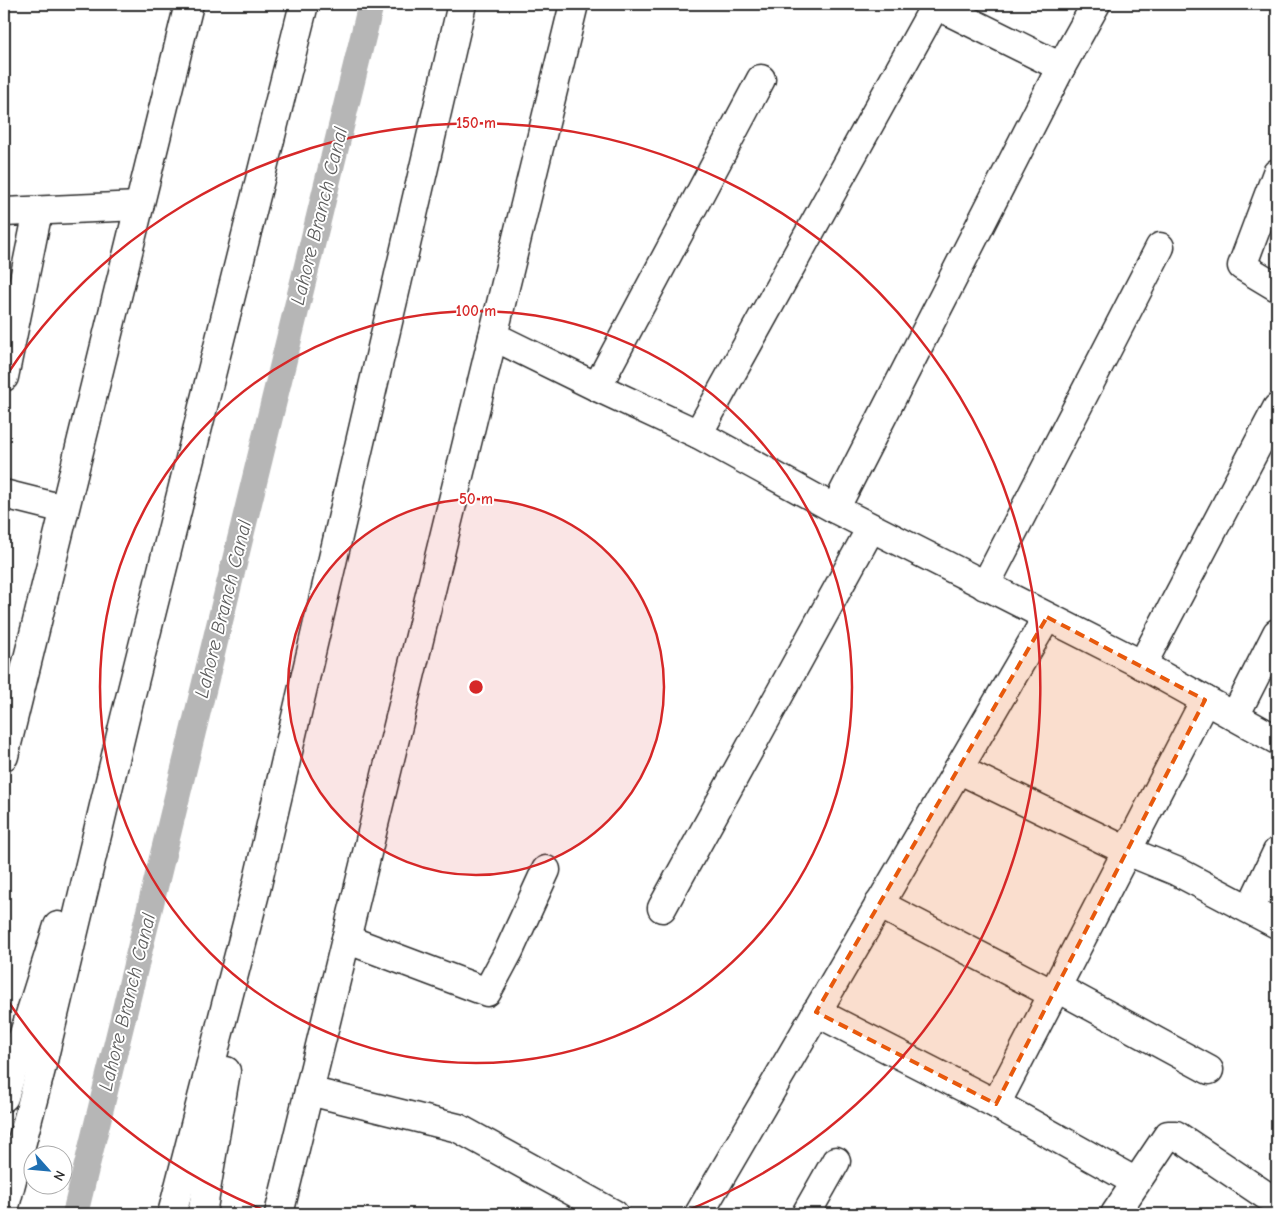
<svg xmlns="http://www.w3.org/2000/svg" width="1281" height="1218" font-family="'Comic Neue',sans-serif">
  <rect width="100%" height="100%" fill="#fff"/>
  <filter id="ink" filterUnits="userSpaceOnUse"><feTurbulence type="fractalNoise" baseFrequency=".02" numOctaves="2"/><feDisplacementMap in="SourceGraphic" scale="10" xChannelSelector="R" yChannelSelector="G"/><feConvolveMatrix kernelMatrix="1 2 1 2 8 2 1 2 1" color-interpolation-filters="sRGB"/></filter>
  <g filter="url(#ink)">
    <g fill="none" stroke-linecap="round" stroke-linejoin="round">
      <path stroke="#b6b6b6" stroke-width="26" d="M75,1214L371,4"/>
      <g stroke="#2b2b2b" stroke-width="31">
        <g id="street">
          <path d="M934,4L1061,67"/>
          <path d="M1277,173L1242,266L1277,287"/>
          <path d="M4,212L139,206"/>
          <path d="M493,336L597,387L698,434L835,509L1135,661L1277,740"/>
          <path d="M4,377L38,211"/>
          <path d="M597,387L761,79"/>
          <path d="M698,434L936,4"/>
          <path d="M4,494L64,509"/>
          <path d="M835,509L1061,67L1096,4"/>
          <path d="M985,586L1160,247"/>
          <path d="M1142,665L1277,408"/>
          <path d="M1235,716L1277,633"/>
          <path d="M4,756L189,4"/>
          <path d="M958,769L1127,851L1176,871L1277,924"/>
          <path d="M879,904L1053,994"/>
          <path d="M662,908L871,528"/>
          <path d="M1250,909L1277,852"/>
          <path d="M346,939L487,992L509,951L546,870"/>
          <path d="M1056,987L1209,1070"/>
          <path d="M816,1012L996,1104L1205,700"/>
          <path d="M309,1091L458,1128L614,1214"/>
          <path d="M996,1104L1136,1182"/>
          <path d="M279,1214L574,4"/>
          <path d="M699,1214L1047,617"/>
          <path d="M806,1214L836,1161"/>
          <path d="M1115,1214L1168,1135H1176L1277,1203"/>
        </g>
      </g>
      <g stroke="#2b2b2b" stroke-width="31">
        <g id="highway">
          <path d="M4,1097L58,926"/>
          <path d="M4,1210L41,1069L125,718L304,4"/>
          <path d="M172,1214L256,889L462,4"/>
          <path d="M202,1214L226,1071"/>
        </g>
      </g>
      <use href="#street" stroke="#fff" stroke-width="28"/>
      <use href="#highway" stroke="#fff" stroke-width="28"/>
    </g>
  </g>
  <path fill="#e8590c" fill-opacity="0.2" stroke="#e8590c" stroke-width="4" stroke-dasharray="10 6" stroke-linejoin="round" d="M1047,617L1205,700L996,1104L816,1012Z"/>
  <circle cx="476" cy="687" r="188" fill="#d62828" fill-opacity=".12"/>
  <g fill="none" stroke="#d62828" stroke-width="2.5">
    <circle cx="476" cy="687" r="188"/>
    <circle cx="476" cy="687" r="376"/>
    <path d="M274 1214A564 564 0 0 1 6 998M6 376A564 564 0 1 1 678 1214"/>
  </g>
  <g text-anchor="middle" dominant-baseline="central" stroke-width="4" stroke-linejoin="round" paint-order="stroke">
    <g font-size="20" font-style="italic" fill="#5c5c5c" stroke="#fff">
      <text transform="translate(319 216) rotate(-76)">Lahore Branch Canal</text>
      <text transform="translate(223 609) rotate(-76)">Lahore Branch Canal</text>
      <text transform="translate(127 1002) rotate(-76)">Lahore Branch Canal</text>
    </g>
  </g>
  <circle cx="476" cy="687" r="8" fill="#d62828" stroke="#fff" stroke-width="2.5"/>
  <g font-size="15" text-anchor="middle" font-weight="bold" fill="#d62828" stroke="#fff" stroke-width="4" stroke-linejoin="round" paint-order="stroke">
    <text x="476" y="128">150 m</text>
    <text x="476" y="316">100 m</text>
    <text x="476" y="504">50 m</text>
  </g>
  <rect width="1281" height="1218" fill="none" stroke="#fff" stroke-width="20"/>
  <rect x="10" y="10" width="1261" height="1198" fill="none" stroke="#2b2b2b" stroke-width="2" filter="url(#ink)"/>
  <g transform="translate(48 1170) rotate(117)"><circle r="24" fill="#ffffff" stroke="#aaaaaa"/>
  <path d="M0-4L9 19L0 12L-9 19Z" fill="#1f6fb2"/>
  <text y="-8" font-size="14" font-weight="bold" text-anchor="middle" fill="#2b2b2b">N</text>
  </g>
</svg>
